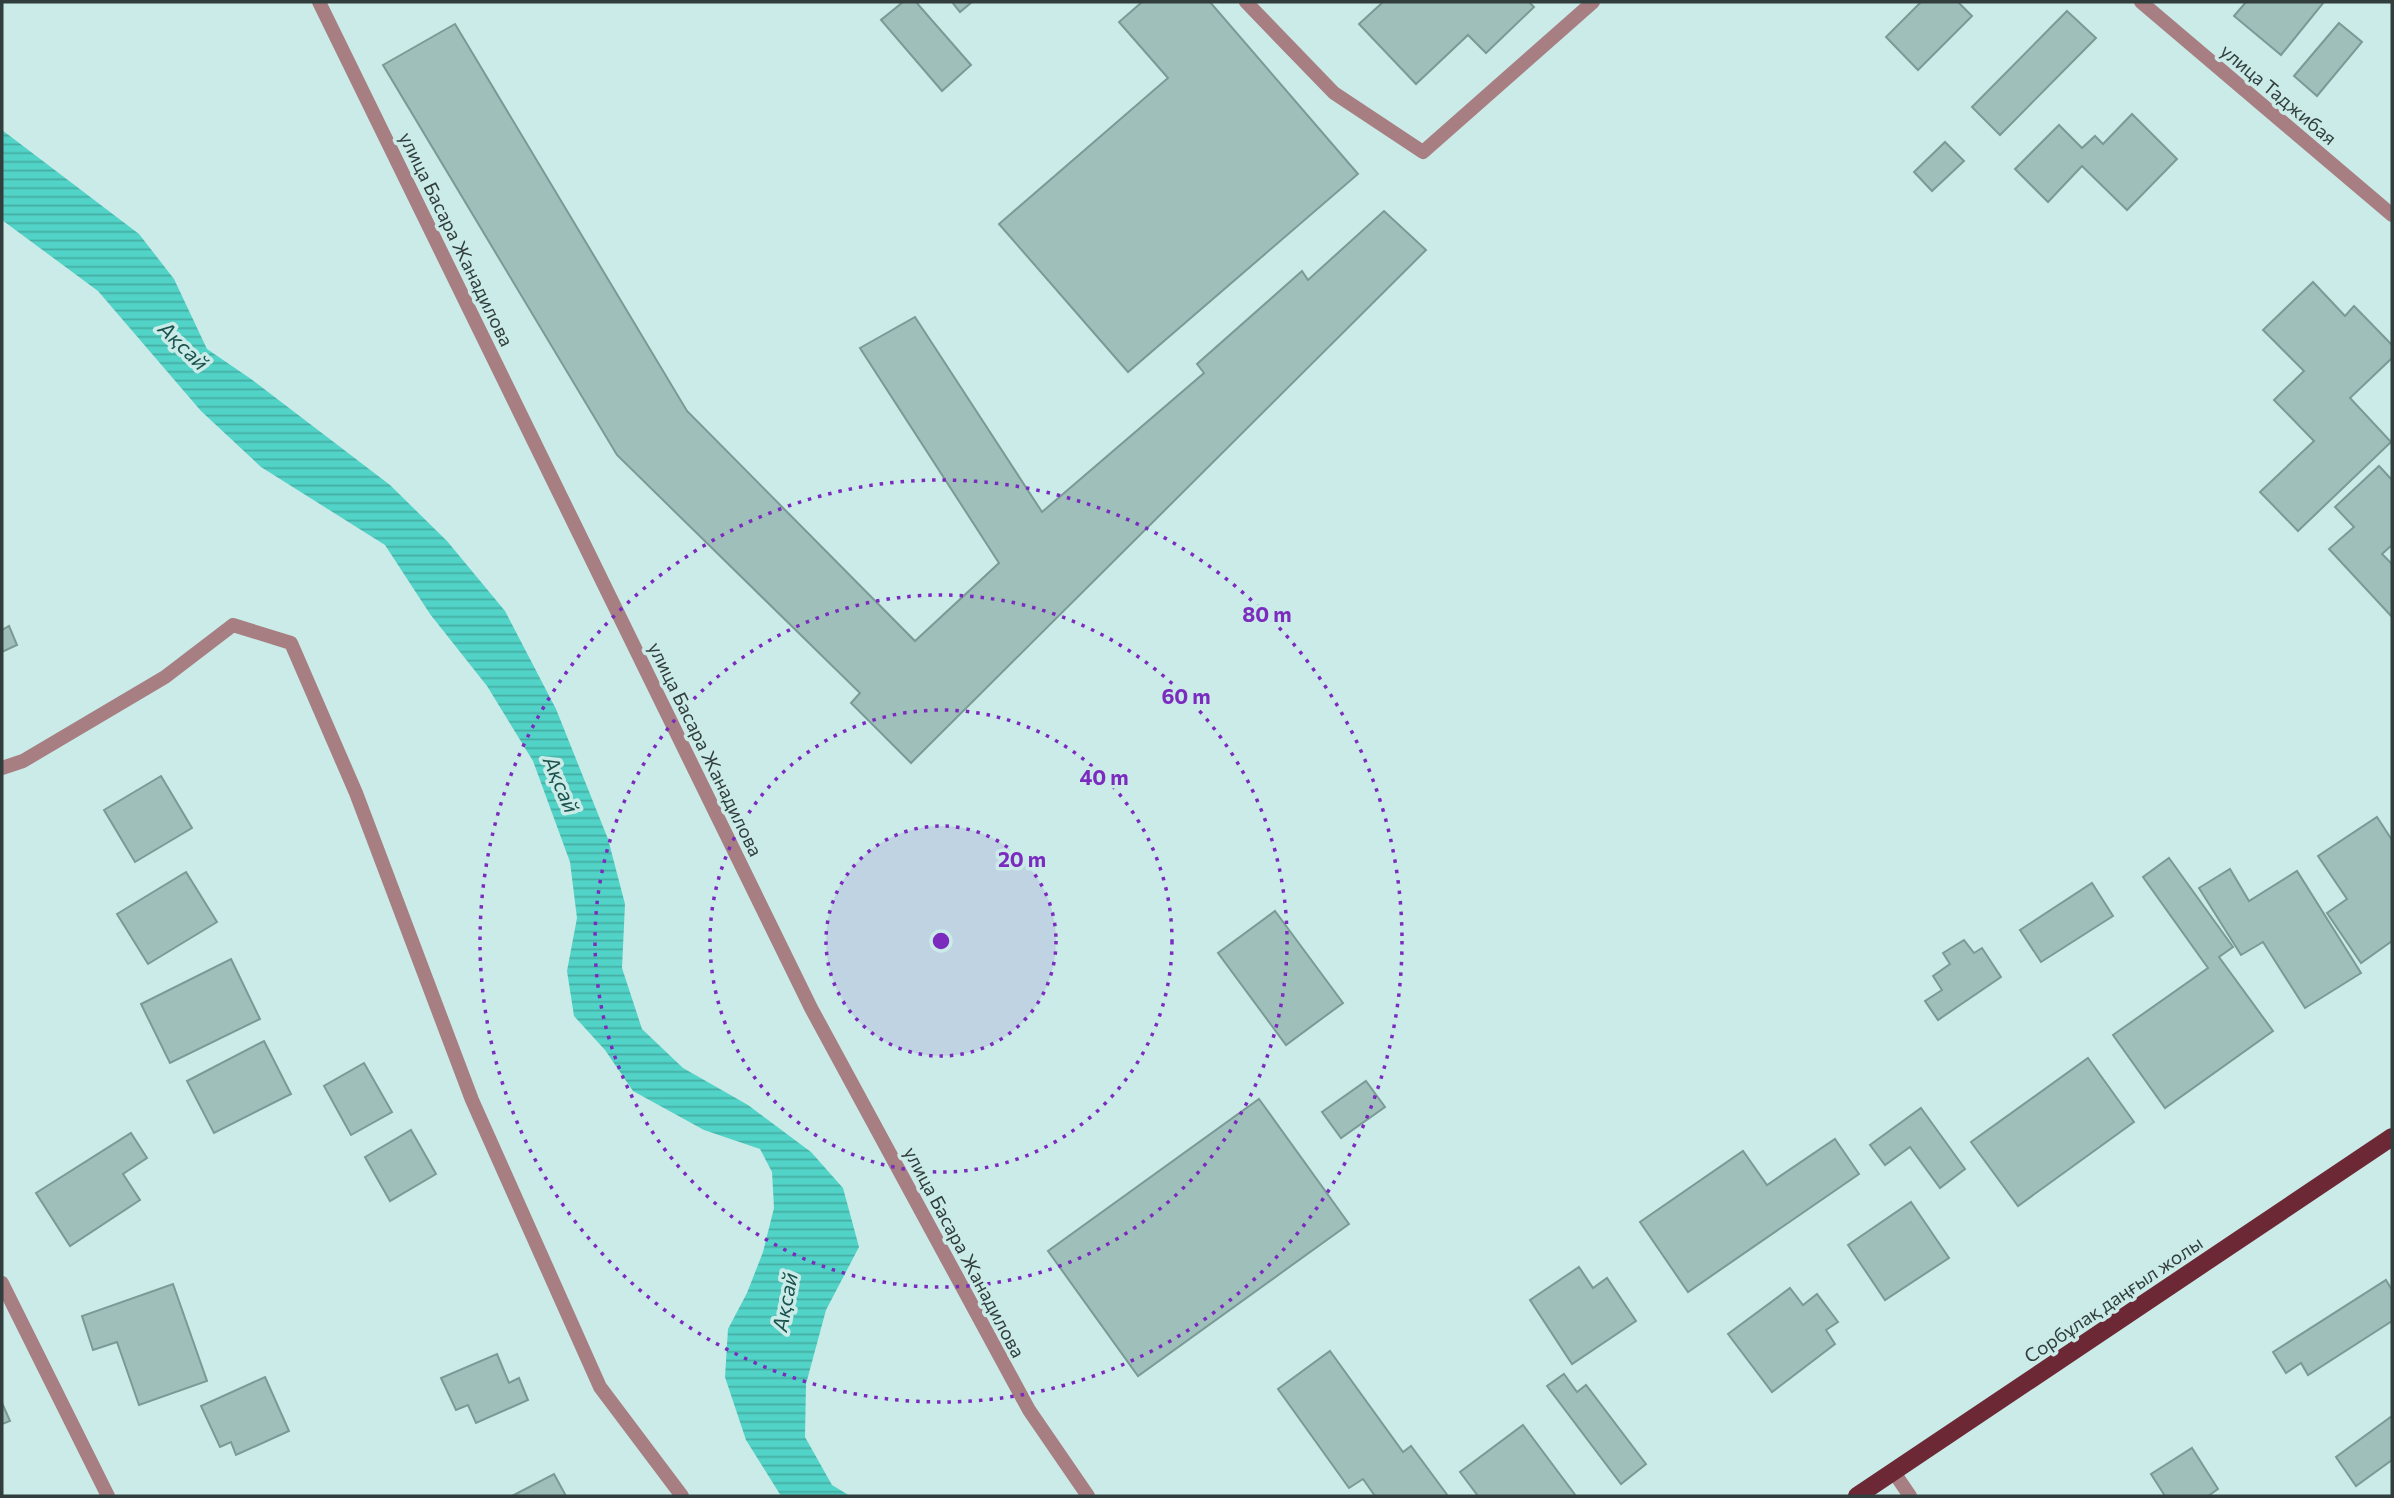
<svg xmlns="http://www.w3.org/2000/svg" width="2394" height="1498" font-family="Commissioner,sans-serif">
  <defs>
    <pattern id="water-rules" width="6" height="5" patternUnits="userSpaceOnUse" patternTransform="scale(1.75)"><rect width="6" height="5" fill="#52d3c7"/><path d="M0 2.5h6" fill="none" stroke="#45ada3"/></pattern>
  </defs>
  <rect width="100%" height="100%" fill="#caebe7"/>
  <path fill="url(#water-rules)" d="M2,130L139,234L174,279L207,349L251,379L390,485L447,541L505,611L556,709L608,839L625,904L622,968L642,1029L683,1068L748,1105L811,1152L843,1188L859,1247L826,1310L806,1384L805,1437L832,1485L850,1496H781L746,1440L725,1377L728,1329L747,1293L763,1252L774,1208L772,1172L760,1149L704,1130L633,1091L605,1050L574,1016L567,971L577,918L570,862L533,761L487,686L430,614L385,545L261,467L201,411L98,291L2,220Z"/>
  <g fill="#9fbfbb" stroke="#7b9a96" stroke-width="2">
    <path d="M903,2H916L971,65L942,91L881,20Z"/>
    <path d="M952,2H972L960,12Z"/>
    <path d="M1142,2H1210L1358,174L1128,372L999,224L1168,78L1119,22Z"/>
    <path d="M1383,2H1529L1534,7L1486,53L1468,35L1416,84L1359,24Z"/>
    <path d="M1921,2H1958L1972,16L1918,70L1886,37Z"/>
    <path d="M2246,2H2324L2281,55L2234,16Z"/>
    <path d="M2067,11L2096,38L2000,135L1972,107Z"/>
    <path d="M2339,23L2362,42L2317,96L2294,76Z"/>
    <path d="M455,24L687,411L915,641L999,563L860,348L915,317L1042,512L1204,373L1197,364L1302,271L1308,280L1384,211L1426,250L911,763L851,703L860,693L617,455L383,65Z"/>
    <path d="M2132,114L2177,159L2127,210L2082,166L2048,202L2015,169L2059,125L2082,148L2095,136L2103,144Z"/>
    <path d="M1945,142L1964,161L1932,191L1914,172Z"/>
    <path d="M2313,282L2345,316L2354,306L2392,345V358L2350,398L2391,442L2298,531L2260,492L2314,441L2274,400L2304,371L2263,330Z"/>
    <path d="M2379,466L2392,480V545L2382,554L2392,564V617L2329,549L2354,527L2335,507Z"/>
    <path d="M9,626L17,645L2,652V630Z"/>
    <path d="M161,776L192,828L135,862L104,810Z"/>
    <path d="M2377,817L2392,840V941L2361,963L2327,913L2347,899L2318,856Z"/>
    <path d="M2169,858L2233,947L2219,957L2273,1031L2165,1108L2113,1035L2208,968L2143,877Z"/>
    <path d="M2230,869L2249,901L2297,871L2361,973L2305,1008L2263,942L2241,955L2199,888Z"/>
    <path d="M186,872L217,922L148,964L117,914Z"/>
    <path d="M2092,883L2113,916L2041,962L2020,930Z"/>
    <path d="M1275,911L1343,1003L1286,1045L1218,953Z"/>
    <path d="M1964,940L1974,953L1982,948L2001,977L1938,1020L1925,1001L1942,990L1933,976L1950,964L1943,953Z"/>
    <path d="M231,959L260,1019L170,1063L141,1004Z"/>
    <path d="M264,1041L291,1094L214,1133L187,1081Z"/>
    <path d="M2088,1058L2134,1122L2018,1206L1971,1142Z"/>
    <path d="M364,1063L392,1112L351,1135L324,1086Z"/>
    <path d="M1366,1081L1385,1107L1341,1138L1322,1112Z"/>
    <path d="M1259,1099L1349,1224L1138,1376L1048,1251Z"/>
    <path d="M1921,1108L1965,1169L1940,1188L1910,1147L1885,1165L1870,1145Z"/>
    <path d="M411,1130L436,1174L390,1201L365,1157Z"/>
    <path d="M131,1133L147,1158L123,1174L140,1200L70,1246L36,1193Z"/>
    <path d="M1835,1139L1859,1174L1688,1292L1640,1222L1743,1151L1767,1185Z"/>
    <path d="M1911,1202L1949,1258L1885,1300L1848,1245Z"/>
    <path d="M1579,1267L1593,1288L1607,1278L1636,1321L1572,1364L1530,1300Z"/>
    <path d="M2386,1280L2392,1290V1321L2308,1375L2301,1363L2286,1373L2273,1352Z"/>
    <path d="M173,1284L207,1381L139,1405L117,1342L93,1350L82,1316Z"/>
    <path d="M1790,1288L1803,1305L1817,1294L1838,1322L1826,1330L1835,1344L1772,1392L1728,1334Z"/>
    <path d="M1330,1351L1403,1452L1411,1446L1448,1496H1375L1363,1479L1349,1488L1278,1389Z"/>
    <path d="M497,1354L509,1383L519,1378L528,1400L476,1423L468,1405L456,1410L441,1378Z"/>
    <path d="M1564,1374L1577,1392L1586,1385L1646,1464L1621,1484L1547,1386Z"/>
    <path d="M265,1377L289,1431L236,1455L231,1442L220,1447L201,1406Z"/>
    <path d="M2,1403L10,1421L2,1424Z"/>
    <path d="M2392,1416V1460L2356,1486L2336,1457Z"/>
    <path d="M1523,1425L1576,1496H1478L1460,1472Z"/>
    <path d="M2192,1448L2218,1489L2208,1496H2165L2151,1474Z"/>
    <path d="M554,1474L566,1496H512Z"/>
  </g>
  <g fill="none" stroke-linecap="round" stroke-linejoin="round">
    <g stroke="#a77e82" stroke-width="14">
      <path d="M2,768L23,761L165,677L233,625L291,643L356,793L472,1100L600,1387L682,1496"/>
      <path d="M2,1283L108,1496"/>
    </g>
    <g stroke="#a77e82" stroke-width="14">
      <path d="M319,2L811,1008L1029,1410L1088,1496"/>
      <path d="M1246,2L1334,93L1423,152L1593,2"/>
      <path d="M2141,2L2392,215"/>
      <path d="M1893,1471L1910,1496"/>
    </g>
    <path stroke="#6c2835" stroke-width="18" d="M1857,1496L2392,1137"/>
  </g>
  <circle cx="941" cy="941" r="115" fill="#7b2cbf" fill-opacity=".12"/>
  <g fill="none" stroke="#7b2cbf" stroke-width="3.5" stroke-dasharray="3.5 7">
    <circle cx="941" cy="941" r="115"/>
    <circle cx="941" cy="941" r="231"/>
    <circle cx="941" cy="941" r="346"/>
    <circle cx="941" cy="941" r="461"/>
  </g>
  <g text-anchor="middle" dominant-baseline="central" stroke-width="7" stroke-linejoin="round" paint-order="stroke">
    <g font-size="19" fill="#313e3d" stroke="#caebe7">
      <text transform="translate(2279 94) rotate(40)">улица Таджибая</text>
      <text transform="translate(457 239) rotate(64)">улица Басара Жанадилова</text>
      <text transform="translate(706 749) rotate(64)">улица Басара Жанадилова</text>
      <text transform="translate(965 1252) rotate(62)">улица Басара Жанадилова</text>
      <text transform="translate(2113 1299) rotate(-34)">Сорбұлақ даңғыл жолы</text>
    </g>
    <g font-size="21" font-style="italic" fill="#1b524d" stroke="#caebe7">
      <text transform="translate(184 345) rotate(44)">Ақсай</text>
      <text transform="translate(562 784) rotate(67)">Ақсай</text>
      <text transform="translate(784 1302) rotate(-79)">Ақсай</text>
    </g>
  </g>
  <circle cx="941" cy="941" r="10" fill="#7b2cbf" stroke="#caebe7" stroke-width="3.5"/>
  <g font-size="21" text-anchor="middle" font-weight="bold" fill="#7b2cbf" stroke="#caebe7" stroke-width="7" stroke-linejoin="round" paint-order="stroke">
    <text x="1267" y="622">80 m</text>
    <text x="1186" y="704">60 m</text>
    <text x="1104" y="785">40 m</text>
    <text x="1022" y="867">20 m</text>
  </g>
  <rect width="2394" height="1498" fill="none" stroke="#313e3d" stroke-width="7"/>
</svg>
